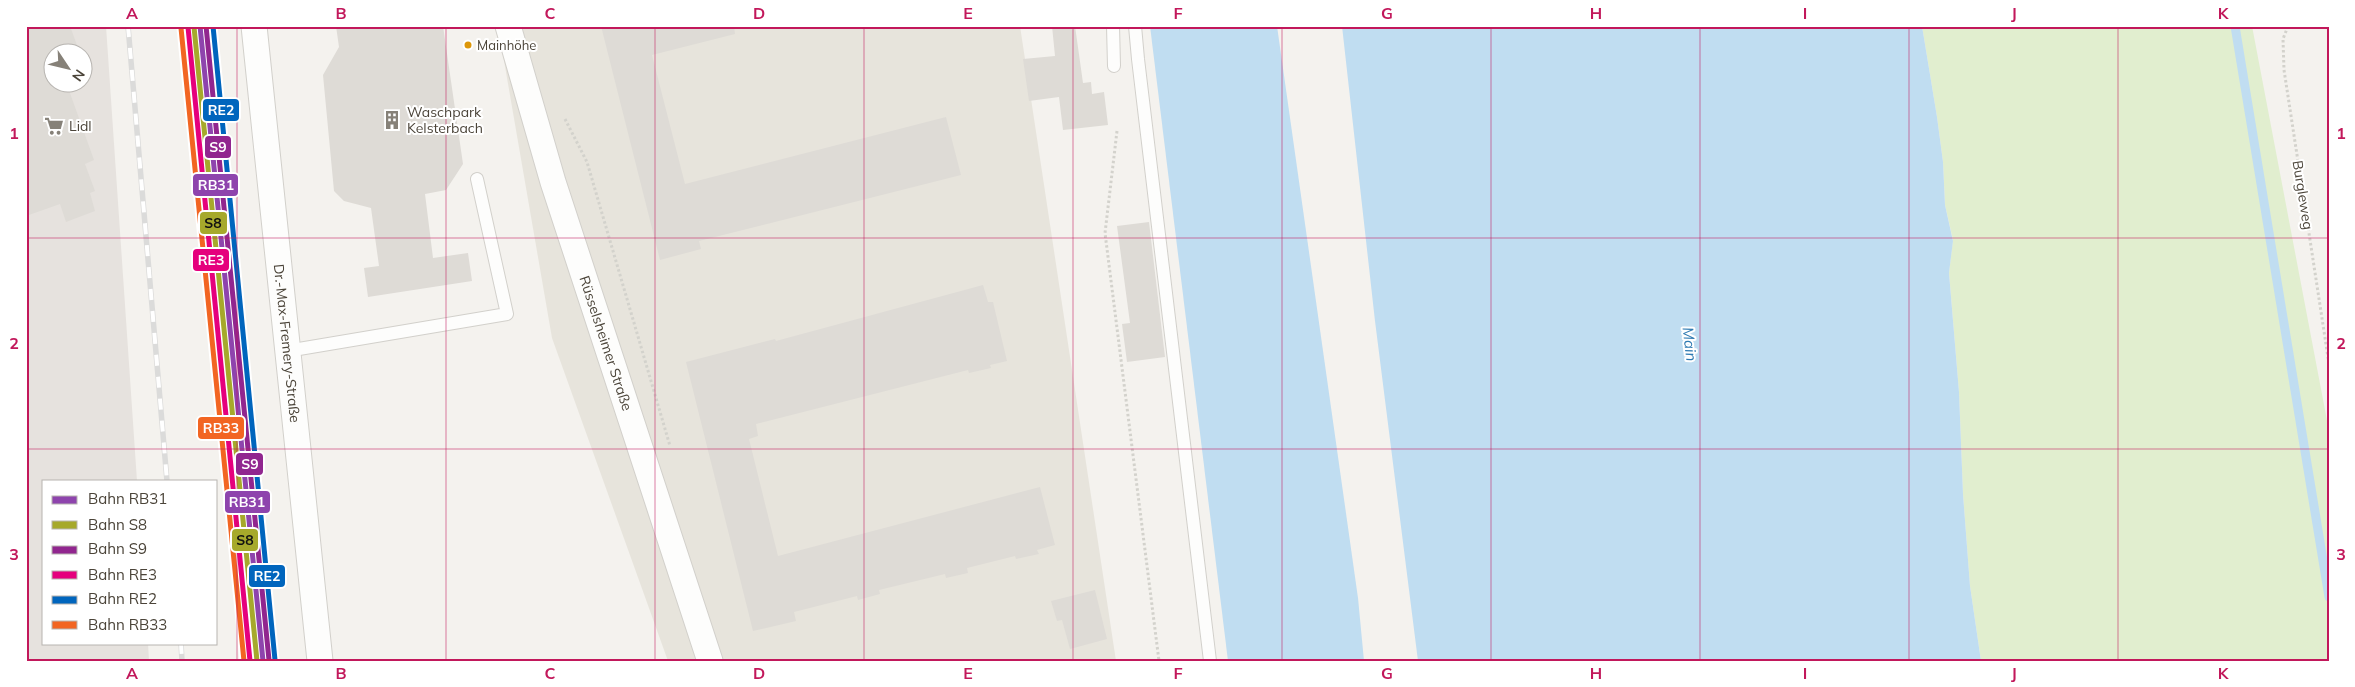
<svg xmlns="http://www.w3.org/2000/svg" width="2355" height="687" font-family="Mulish,sans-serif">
  <rect width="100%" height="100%" fill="#f4f2ee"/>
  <path fill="#e7e4dc" d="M498,26H1020L1116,661H668L552,338Z"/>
  <path fill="#e6e2de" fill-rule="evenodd" d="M26,26H106L137,481H44V643H148L149,661H26ZM52,52H82V82H52Z"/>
  <path fill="#e1eecf" d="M1922,26H2252L2329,431V661H1981L1970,586L1963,494L1959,392L1949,273L1953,240L1945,205L1943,162L1937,117Z"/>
  <g fill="#c0ddf1">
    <path d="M1150,26H1277L1358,598L1364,661H1228Z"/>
    <path d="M1342,26H1922L1937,117L1943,162L1945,205L1953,241L1949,273L1959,392L1963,494L1970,586L1981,661H1418L1375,321Z"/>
  </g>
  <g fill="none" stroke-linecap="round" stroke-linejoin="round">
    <path stroke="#c0ddf1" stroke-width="9" d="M2235,26L2329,597"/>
  </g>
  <g fill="#dedbd6">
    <path d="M26,26H70L78,48L64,52H52V82H66L94,160L85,164L95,191L90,193L95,211L66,222L60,204L26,216Z"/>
    <path d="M336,26H443L463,164L446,190L425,194L433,258L468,253L472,281L368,297L364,268L379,266L371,208L344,201L334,191L323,75L339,47Z"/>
    <path d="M601,26H734L735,34L652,55L685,184L946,117L961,175L699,241L701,249L660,260Z"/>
    <path d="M1052,26H1075L1083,83L1091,82L1092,94L1104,92L1108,125L1063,130L1059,97L1029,101L1023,59L1055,56Z"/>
    <path d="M1149,222L1165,357L1127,362L1122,324L1130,323L1117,226Z"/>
    <path d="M983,285L988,302H993L1007,361L990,365L991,368L969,373L968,370L756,424L758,436L749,439L778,556L1040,487L1055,545L1037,550L1039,554L1016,559L1015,556L967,568L968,573L946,578L945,574L879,590L880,594L858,600L857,596L794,612L796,621L753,631L686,362L775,339L776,341Z"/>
    <path d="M1095,590L1107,639L1070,649L1062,620L1057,621L1051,601Z"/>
  </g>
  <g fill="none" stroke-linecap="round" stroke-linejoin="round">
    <g stroke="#d2d0cb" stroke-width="14">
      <g id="lane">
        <path d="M1113,26L1114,66"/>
        <path d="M1135,26L1138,59L1210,661"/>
        <path d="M287,351L507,314L477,179"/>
      </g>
    </g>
    <g stroke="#d2d0cb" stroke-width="27">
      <g id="street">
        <path id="s1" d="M254,26L320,661"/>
        <path id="s2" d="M508,26L553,182L710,661"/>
      </g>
    </g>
    <g stroke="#d3d2cc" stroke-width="3" stroke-dasharray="2.5 2.5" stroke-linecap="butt">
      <path d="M2288,26L2283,39L2284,70L2329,364"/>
      <path d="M565,119L587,162L670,446"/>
      <path d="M1117,131L1105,233L1159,661"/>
    </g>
    <use href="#lane" stroke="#fdfdfc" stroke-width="12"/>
    <use href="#street" stroke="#fdfdfc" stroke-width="25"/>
    <g stroke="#dbdbda" stroke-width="5.5">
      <g id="rail">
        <path d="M128,26L167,481"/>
        <path d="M181,643L182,661"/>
      </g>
    </g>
    <use href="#rail" stroke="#fff" stroke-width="4" stroke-dasharray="11" stroke-linecap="butt"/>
    <g stroke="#fff" stroke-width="9">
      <path id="rail-1" d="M200,26L263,661"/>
    </g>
    <g stroke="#fff" stroke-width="9">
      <path id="rail-2" d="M194,27L257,661"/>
    </g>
    <g stroke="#fff" stroke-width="9">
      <path id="rail-3" d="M206,26L269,660"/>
    </g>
    <g stroke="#fff" stroke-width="9">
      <path id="rail-4" d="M188,27L250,661"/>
    </g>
    <g stroke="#fff" stroke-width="9">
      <path id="rail-5" d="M213,26L275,660"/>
    </g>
    <g stroke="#fff" stroke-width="9">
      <path id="rail-6" d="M181,28L244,661"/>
    </g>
    <use href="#rail-1" stroke="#8e44ad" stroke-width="5"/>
    <use href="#rail-2" stroke="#a6a92b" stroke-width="5"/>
    <use href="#rail-3" stroke="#91268f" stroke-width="5"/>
    <use href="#rail-4" stroke="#e5007d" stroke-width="5"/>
    <use href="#rail-5" stroke="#0065bd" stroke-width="5"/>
    <use href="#rail-6" stroke="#f26522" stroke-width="5"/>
  </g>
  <path fill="none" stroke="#c2185b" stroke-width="1" stroke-opacity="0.55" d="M237,26V661M446,26V661M655,26V661M864,26V661M1073,26V661M1282,26V661M1491,26V661M1700,26V661M1909,26V661M2118,26V661M26,238H2329M26,449H2329"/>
  <defs>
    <g id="building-bare" transform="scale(1.5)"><path d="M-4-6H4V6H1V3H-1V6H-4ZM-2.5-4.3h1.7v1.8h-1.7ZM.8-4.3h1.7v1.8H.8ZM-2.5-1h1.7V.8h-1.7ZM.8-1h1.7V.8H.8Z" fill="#868178" stroke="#fff" stroke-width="2.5" paint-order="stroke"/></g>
    <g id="supermarket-bare" transform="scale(1.5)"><path d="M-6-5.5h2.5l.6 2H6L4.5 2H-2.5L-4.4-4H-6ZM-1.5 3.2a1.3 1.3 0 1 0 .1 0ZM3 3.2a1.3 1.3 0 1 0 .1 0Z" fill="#868178" stroke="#fff" stroke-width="2.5" paint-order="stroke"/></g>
  </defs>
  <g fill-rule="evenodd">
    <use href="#building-bare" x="392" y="120"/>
    <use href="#supermarket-bare" x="54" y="126"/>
  </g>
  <circle fill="#dd9709" stroke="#fff" stroke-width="2" cx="468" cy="45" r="4.5"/>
  <g text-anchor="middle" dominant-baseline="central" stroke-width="4" stroke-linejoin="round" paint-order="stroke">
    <g font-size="13" fill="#4b4439" stroke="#fff" text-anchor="start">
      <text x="477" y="45">Mainhöhe</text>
    </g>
    <g font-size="14" fill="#4b4439" stroke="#fff" text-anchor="start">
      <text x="407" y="112">Waschpark<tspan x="407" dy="16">Kelsterbach</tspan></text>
      <text x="69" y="126">Lidl</text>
    </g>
    <g font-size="14" fill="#4b4439" stroke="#fff">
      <text transform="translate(2303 195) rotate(81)">Burgleweg</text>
      <text stroke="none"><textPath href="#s1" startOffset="319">Dr.-Max-Fremery-Straße</textPath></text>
      <text stroke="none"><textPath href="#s2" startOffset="332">Rüsselsheimer Straße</textPath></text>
    </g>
    <g font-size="15" font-style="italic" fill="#2e7ab2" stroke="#fff">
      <text transform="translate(1690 344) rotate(83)">Main</text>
    </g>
  </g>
  <g stroke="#fff" stroke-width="2">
    <rect x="202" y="98" width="38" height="24" rx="5" fill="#0065bd"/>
    <rect x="204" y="135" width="28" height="24" rx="5" fill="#91268f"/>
    <rect x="192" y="173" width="47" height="24" rx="5" fill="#8e44ad"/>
    <rect x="199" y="211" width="29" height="24" rx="5" fill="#a6a92b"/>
    <rect x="192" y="248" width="38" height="24" rx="5" fill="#e5007d"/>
    <rect x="197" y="416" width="48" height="24" rx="5" fill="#f26522"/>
    <rect x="235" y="452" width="29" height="24" rx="5" fill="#91268f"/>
    <rect x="224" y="490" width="47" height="24" rx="5" fill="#8e44ad"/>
    <rect x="231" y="528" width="28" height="24" rx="5" fill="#a6a92b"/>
    <rect x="248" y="564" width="38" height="24" rx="5" fill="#0065bd"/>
  </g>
  <g font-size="14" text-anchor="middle" font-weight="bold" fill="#fff">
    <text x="221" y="115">RE2</text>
    <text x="218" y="152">S9</text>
    <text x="216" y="190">RB31</text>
    <text x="211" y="265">RE3</text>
    <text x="221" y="433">RB33</text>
    <text x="250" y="469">S9</text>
    <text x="247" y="507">RB31</text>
    <text x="267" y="581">RE2</text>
  </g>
  <g font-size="14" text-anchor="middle" font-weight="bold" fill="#111">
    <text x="213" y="228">S8</text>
    <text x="245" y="545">S8</text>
  </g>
  <rect width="2355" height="687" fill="none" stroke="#ffffff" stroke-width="55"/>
  <rect x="42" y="480" width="175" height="165" fill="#ffffff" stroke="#b7b4b0"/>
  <rect x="52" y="496" width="25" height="8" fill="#8e44ad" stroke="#b7b4b0"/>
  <text x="88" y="504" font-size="15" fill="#4b4439">Bahn RB31</text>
  <rect x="52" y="521" width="25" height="8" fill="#a6a92b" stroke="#b7b4b0"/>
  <text x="88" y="530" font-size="15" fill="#4b4439">Bahn S8</text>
  <rect x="52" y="546" width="25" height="8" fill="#91268f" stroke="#b7b4b0"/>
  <text x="88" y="554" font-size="15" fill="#4b4439">Bahn S9</text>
  <rect x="52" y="571" width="25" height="8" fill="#e5007d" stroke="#b7b4b0"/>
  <text x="88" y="580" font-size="15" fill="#4b4439">Bahn RE3</text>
  <rect x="52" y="596" width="25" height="8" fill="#0065bd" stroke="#b7b4b0"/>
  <text x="88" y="604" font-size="15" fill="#4b4439">Bahn RE2</text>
  <rect x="52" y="621" width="25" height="8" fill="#f26522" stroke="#b7b4b0"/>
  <text x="88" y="630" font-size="15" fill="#4b4439">Bahn RB33</text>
  <g transform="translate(68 68) rotate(125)"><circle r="24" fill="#ffffff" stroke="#b7b4b0"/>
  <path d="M0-4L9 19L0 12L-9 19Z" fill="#868178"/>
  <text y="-8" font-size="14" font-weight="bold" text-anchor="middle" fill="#4b4439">N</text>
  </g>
  <rect x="28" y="28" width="2300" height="632" fill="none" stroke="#c2185b" stroke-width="2"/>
  <g font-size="16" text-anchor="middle" font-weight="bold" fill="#c2185b">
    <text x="132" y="19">A</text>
    <text x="341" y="19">B</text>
    <text x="550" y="19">C</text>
    <text x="759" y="19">D</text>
    <text x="968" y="19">E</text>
    <text x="1178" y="19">F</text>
    <text x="1387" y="19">G</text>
    <text x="1596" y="19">H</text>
    <text x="1805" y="19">I</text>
    <text x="2014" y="19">J</text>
    <text x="2223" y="19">K</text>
    <text x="14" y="139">1</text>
    <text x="2341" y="139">1</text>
    <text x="14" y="349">2</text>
    <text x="2341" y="349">2</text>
    <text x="14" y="560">3</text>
    <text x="2341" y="560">3</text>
    <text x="132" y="679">A</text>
    <text x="341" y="679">B</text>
    <text x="550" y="679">C</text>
    <text x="759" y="679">D</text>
    <text x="968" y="679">E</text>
    <text x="1178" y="679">F</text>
    <text x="1387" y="679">G</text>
    <text x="1596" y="679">H</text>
    <text x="1805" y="679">I</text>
    <text x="2014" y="679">J</text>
    <text x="2223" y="679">K</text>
  </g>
</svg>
